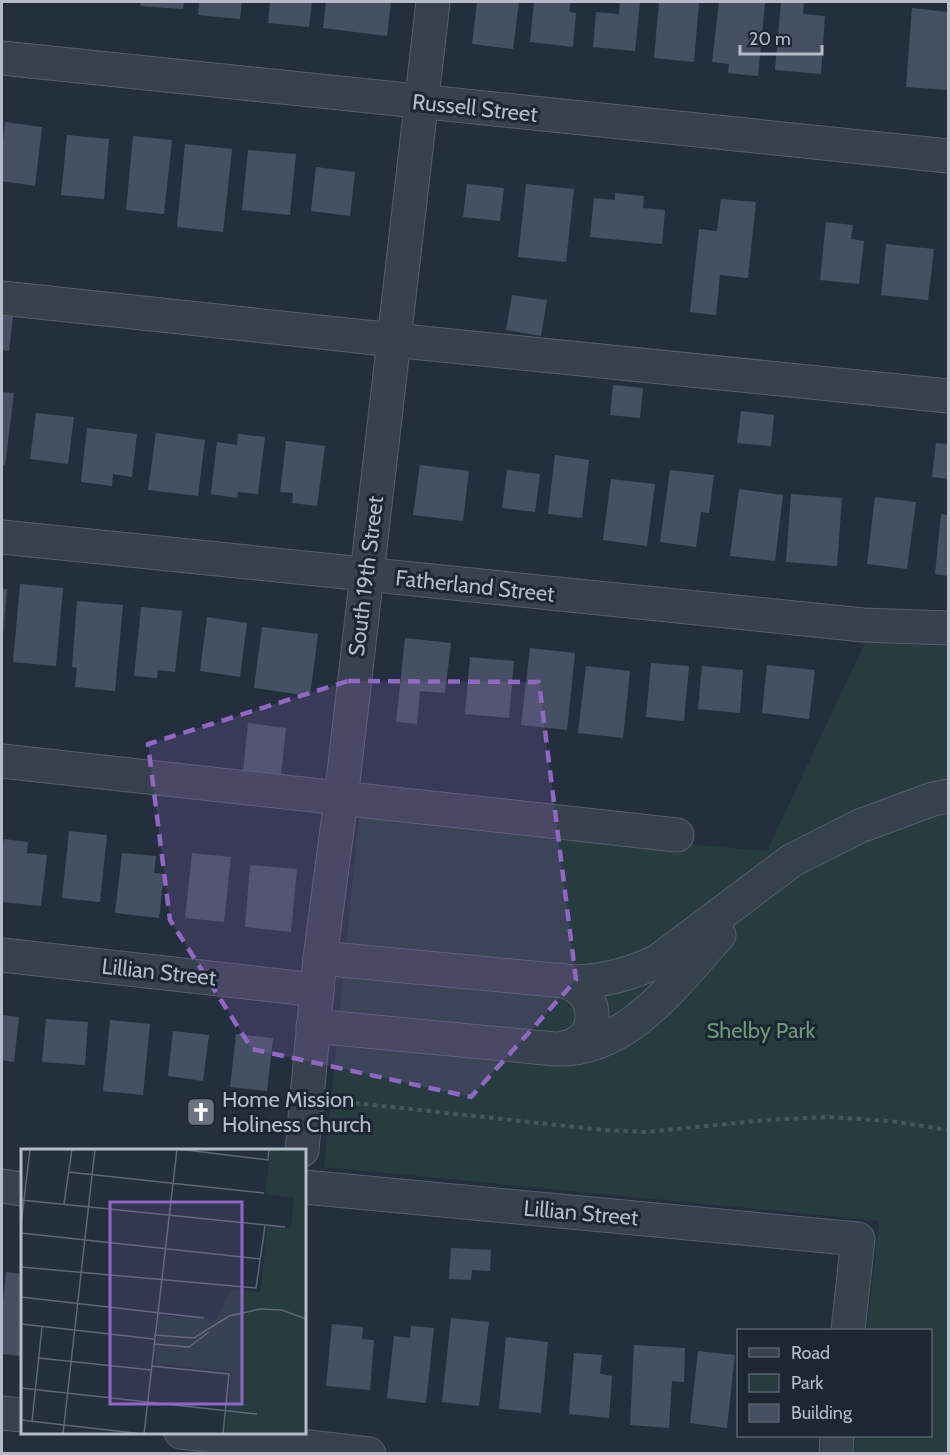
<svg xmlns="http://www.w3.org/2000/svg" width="950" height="1455" font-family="Cabin,sans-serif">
  <rect width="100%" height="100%" fill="#242f3e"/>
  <path fill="#263c3f" d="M867,638L948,643V1453H854L856,1436H930V1330H867L879,1221L324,1167L359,816L767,851Z"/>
  <g fill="#455162">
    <path d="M141,2H184L183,9L140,6Z"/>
    <path d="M199,2H242L240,19L198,15Z"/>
    <path d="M270,2H312L309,27L268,23Z"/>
    <path d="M326,2H391L387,36L323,28Z"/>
    <path d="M477,2H519L513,49L472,44Z"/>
    <path d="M534,2H571L569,12L576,13L573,47L530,42Z"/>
    <path d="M620,2H640L635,51L593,47L596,12L619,14Z"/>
    <path d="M659,2H699L694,62L654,58Z"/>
    <path d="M719,2L765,3L758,76L728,73L729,64L712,62Z"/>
    <path d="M781,2H804L803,14L825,16L821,74L775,70Z"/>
    <path d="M912,8L948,12V90L906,87Z"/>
    <path d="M5,122L42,127L35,186L2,181V150Z"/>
    <path d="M67,135L109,139L104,199L61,195Z"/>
    <path d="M133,136L172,140L164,214L126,210Z"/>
    <path d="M185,144L232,149L223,232L177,227Z"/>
    <path d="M248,150L296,154L290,215L242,210Z"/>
    <path d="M316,167L355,172L350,216L311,211Z"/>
    <path d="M467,184L504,188L500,221L463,217Z"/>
    <path d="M526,184L574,189L566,262L518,257Z"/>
    <path d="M615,193L644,196L643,208L665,210L662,244L590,237L594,198L615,200Z"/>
    <path d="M721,199L756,202L748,278L720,275L716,315L690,312L699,229L717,231Z"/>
    <path d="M826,222L853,225L851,239L864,241L859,284L820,280Z"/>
    <path d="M886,244L934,249L928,300L881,295Z"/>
    <path d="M512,295L547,300L541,336L506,330Z"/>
    <path d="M2,315L13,316L9,351L2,350Z"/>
    <path d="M613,385L643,388L640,418L610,415Z"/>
    <path d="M2,392L14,393L5,466L2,465Z"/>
    <path d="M741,411L774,415L771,446L737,443Z"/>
    <path d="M36,413L74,417L68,464L30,459Z"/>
    <path d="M87,428L137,434L132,477L113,474L112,486L81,482Z"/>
    <path d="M156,433L205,440L198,496L148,490Z"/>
    <path d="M238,434L265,437L258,494L238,492L237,498L211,494L217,442L237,445Z"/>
    <path d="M286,441L325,446L317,506L292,503L293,493L280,492Z"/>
    <path d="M936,443L948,444V479L932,477Z"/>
    <path d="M555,455L589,460L582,518L548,514Z"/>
    <path d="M420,465L469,471L463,521L413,515Z"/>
    <path d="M507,470L540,474L535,512L502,508Z"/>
    <path d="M670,470L714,475L709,513L701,512L696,547L660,542Z"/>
    <path d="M611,479L655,484L647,546L603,540Z"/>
    <path d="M739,489L783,495L775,561L730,556Z"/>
    <path d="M791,494L842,498L837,566L786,562Z"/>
    <path d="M875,497L916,502L907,569L867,564Z"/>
    <path d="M941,514L948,515V576L935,574Z"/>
    <path d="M20,584L63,588L56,666L13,662Z"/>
    <path d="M2,589H7L3,634H2Z"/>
    <path d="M77,601L123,605L115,691L75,687L77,668L72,667Z"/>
    <path d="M141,607L182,611L175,672L158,670L157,678L134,676Z"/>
    <path d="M207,617L247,623L240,677L200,671Z"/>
    <path d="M262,627L318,634L310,696L254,688Z"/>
    <path d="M405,638L451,643L445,693L420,691L417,724L396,722Z"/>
    <path d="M530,648L575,653L567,730L521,725Z"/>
    <path d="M470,657L514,661L509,718L465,714Z"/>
    <path d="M651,663L689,666L684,721L646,717Z"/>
    <path d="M767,665L815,670L809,719L762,713Z"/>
    <path d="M586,666L630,671L623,738L578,733Z"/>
    <path d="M702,666L743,670L740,713L698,709Z"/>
    <path d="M248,723L286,728L281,776L243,772Z"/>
    <path d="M69,831L107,835L100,902L62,898Z"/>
    <path d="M4,839L28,842L27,853L47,855L41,906L2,902V859Z"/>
    <path d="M122,853L156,856L154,873L164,874L159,918L115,913Z"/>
    <path d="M192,853L231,857L224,922L185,918Z"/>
    <path d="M250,865L297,869L291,932L245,927Z"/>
    <path d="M2,1015L19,1017L14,1062L2,1060Z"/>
    <path d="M46,1019L88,1022L85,1065L42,1062Z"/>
    <path d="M110,1020L150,1024L143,1095L103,1091Z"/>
    <path d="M173,1031L209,1035L203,1081L168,1076Z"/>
    <path d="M236,1034L273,1038L267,1091L230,1087Z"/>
    <path d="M451,1248L491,1250L490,1271L472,1270L471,1280L449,1279Z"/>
    <path d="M6,1272L22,1274V1356L2,1354V1310Z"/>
    <path d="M451,1318L489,1322L479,1406L442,1402Z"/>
    <path d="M332,1324L363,1327L362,1339L374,1340L370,1390L326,1386Z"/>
    <path d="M411,1326L434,1328L426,1403L387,1398L394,1336L410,1338Z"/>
    <path d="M506,1337L548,1342L541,1413L499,1409Z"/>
    <path d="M634,1345L685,1348L684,1382L672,1381L669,1428L630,1425Z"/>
    <path d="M698,1351L735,1355L727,1428L690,1423Z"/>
    <path d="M574,1353L602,1355L600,1374L612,1376L609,1418L569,1414Z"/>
  </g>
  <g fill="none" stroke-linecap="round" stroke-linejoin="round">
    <g stroke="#565f6c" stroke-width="35">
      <g id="minor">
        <path d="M2,58L948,156"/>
        <path d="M2,298L422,343L948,396"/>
        <path d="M2,537L863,625L948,628"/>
        <path d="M2,761L677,835"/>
        <path d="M2,955L317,990"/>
        <path d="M320,958L575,982C605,981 631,974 658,961L791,861L860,826L933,799L948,796"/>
        <path d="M558,980C600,985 605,1041 563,1048"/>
        <path d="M313,1026L555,1049C627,1052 676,982 719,935"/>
        <path d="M302,1150L320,958L341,799L433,2"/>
        <path d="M2,1186L22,1189"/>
        <path d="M304,1187L858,1239L848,1330"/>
        <path d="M2,1413L22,1415"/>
        <path d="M181,1432L369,1454"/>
        <path d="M836,1454L837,1436"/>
      </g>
    </g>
    <path stroke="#44595c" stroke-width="4" stroke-dasharray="4.5 4.5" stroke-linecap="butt" d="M337,1101L603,1130L646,1132L767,1120L828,1117L890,1121L948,1130"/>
    <use href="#minor" stroke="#38414e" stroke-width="33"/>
  </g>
  <path fill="#9266c3" fill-opacity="0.2" stroke="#9266c3" stroke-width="4.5" stroke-dasharray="12 8" stroke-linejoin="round" d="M348,681L539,682L576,980L471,1097L252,1049L170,920L148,744Z"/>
  <defs>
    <g id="church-square" transform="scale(1.5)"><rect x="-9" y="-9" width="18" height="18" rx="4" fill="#6b7280" stroke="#1d2633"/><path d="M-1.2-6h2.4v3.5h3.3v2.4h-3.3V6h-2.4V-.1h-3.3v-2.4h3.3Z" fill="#fff"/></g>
  </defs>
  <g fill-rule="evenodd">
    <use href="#church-square" x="201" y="1112"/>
  </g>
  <g text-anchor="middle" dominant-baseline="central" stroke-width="6" stroke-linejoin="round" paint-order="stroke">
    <g font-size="22" fill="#b4bcc9" stroke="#1d2633">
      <text transform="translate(475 108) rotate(6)">Russell Street</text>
      <text transform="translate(366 576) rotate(-83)">South 19th Street</text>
      <text transform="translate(475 586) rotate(6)">Fatherland Street</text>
      <text transform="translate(159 972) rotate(6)">Lillian Street</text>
      <text transform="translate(581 1213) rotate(5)">Lillian Street</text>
    </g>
    <g font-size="22" fill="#6b9a76" stroke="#1d2633">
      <text x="761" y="1030">Shelby Park</text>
    </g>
    <g font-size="22" fill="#b4bcc9" stroke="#1d2633" text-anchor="start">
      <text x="222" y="1099">Home Mission<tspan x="222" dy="25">Holiness Church</tspan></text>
    </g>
  </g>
  <g transform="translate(21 1149)">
    <rect width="285" height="285" fill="#242f3e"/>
    <path d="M250,0H285V285H204L211,222L134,215L138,166L195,171L209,141L239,143L246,77L270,79L273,49L244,45Z" fill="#263c3f"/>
    <path fill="none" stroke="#5e6776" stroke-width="1.5" d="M157,0L247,11L248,0M47,23L243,44M0,51L264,78M43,55L51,0M0,76L9,0M0,84L240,110M0,118L235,139L244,77M0,148L183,169M0,175L133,190M133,186L173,189L208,167L239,160L261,161L285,170M132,195L168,198L188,183M18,209L130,221M130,217L208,225L202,285M0,239L236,265M0,271L122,285M11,272L21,178M42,285L74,0M123,285L156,0"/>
    <path fill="#9266c3" fill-opacity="0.15" stroke="#9266c3" stroke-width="3" d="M89,53H221V255H89Z"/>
    <rect width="285" height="285" fill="none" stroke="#b4bcc9" stroke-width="3"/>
  </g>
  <rect width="950" height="1455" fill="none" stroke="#b4bcc9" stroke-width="6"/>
  <rect x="737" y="1329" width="195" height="108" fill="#1d2633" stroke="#59626f" stroke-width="1.5"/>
  <rect x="749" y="1348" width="30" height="9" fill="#38414e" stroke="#59626f" stroke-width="1.5"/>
  <text x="791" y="1359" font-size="18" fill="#b4bcc9">Road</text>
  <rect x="749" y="1374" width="30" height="18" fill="#263c3f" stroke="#59626f" stroke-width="1.5"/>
  <text x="791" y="1389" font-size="18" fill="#b4bcc9">Park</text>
  <rect x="749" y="1404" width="30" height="18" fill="#455162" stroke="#59626f" stroke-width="1.5"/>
  <text x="791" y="1419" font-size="18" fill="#b4bcc9">Building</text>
  <path d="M740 45v9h82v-9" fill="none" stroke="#b4bcc9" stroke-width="3"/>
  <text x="749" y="45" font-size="18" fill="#b4bcc9" stroke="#1d2633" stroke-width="4.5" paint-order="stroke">20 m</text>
</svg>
